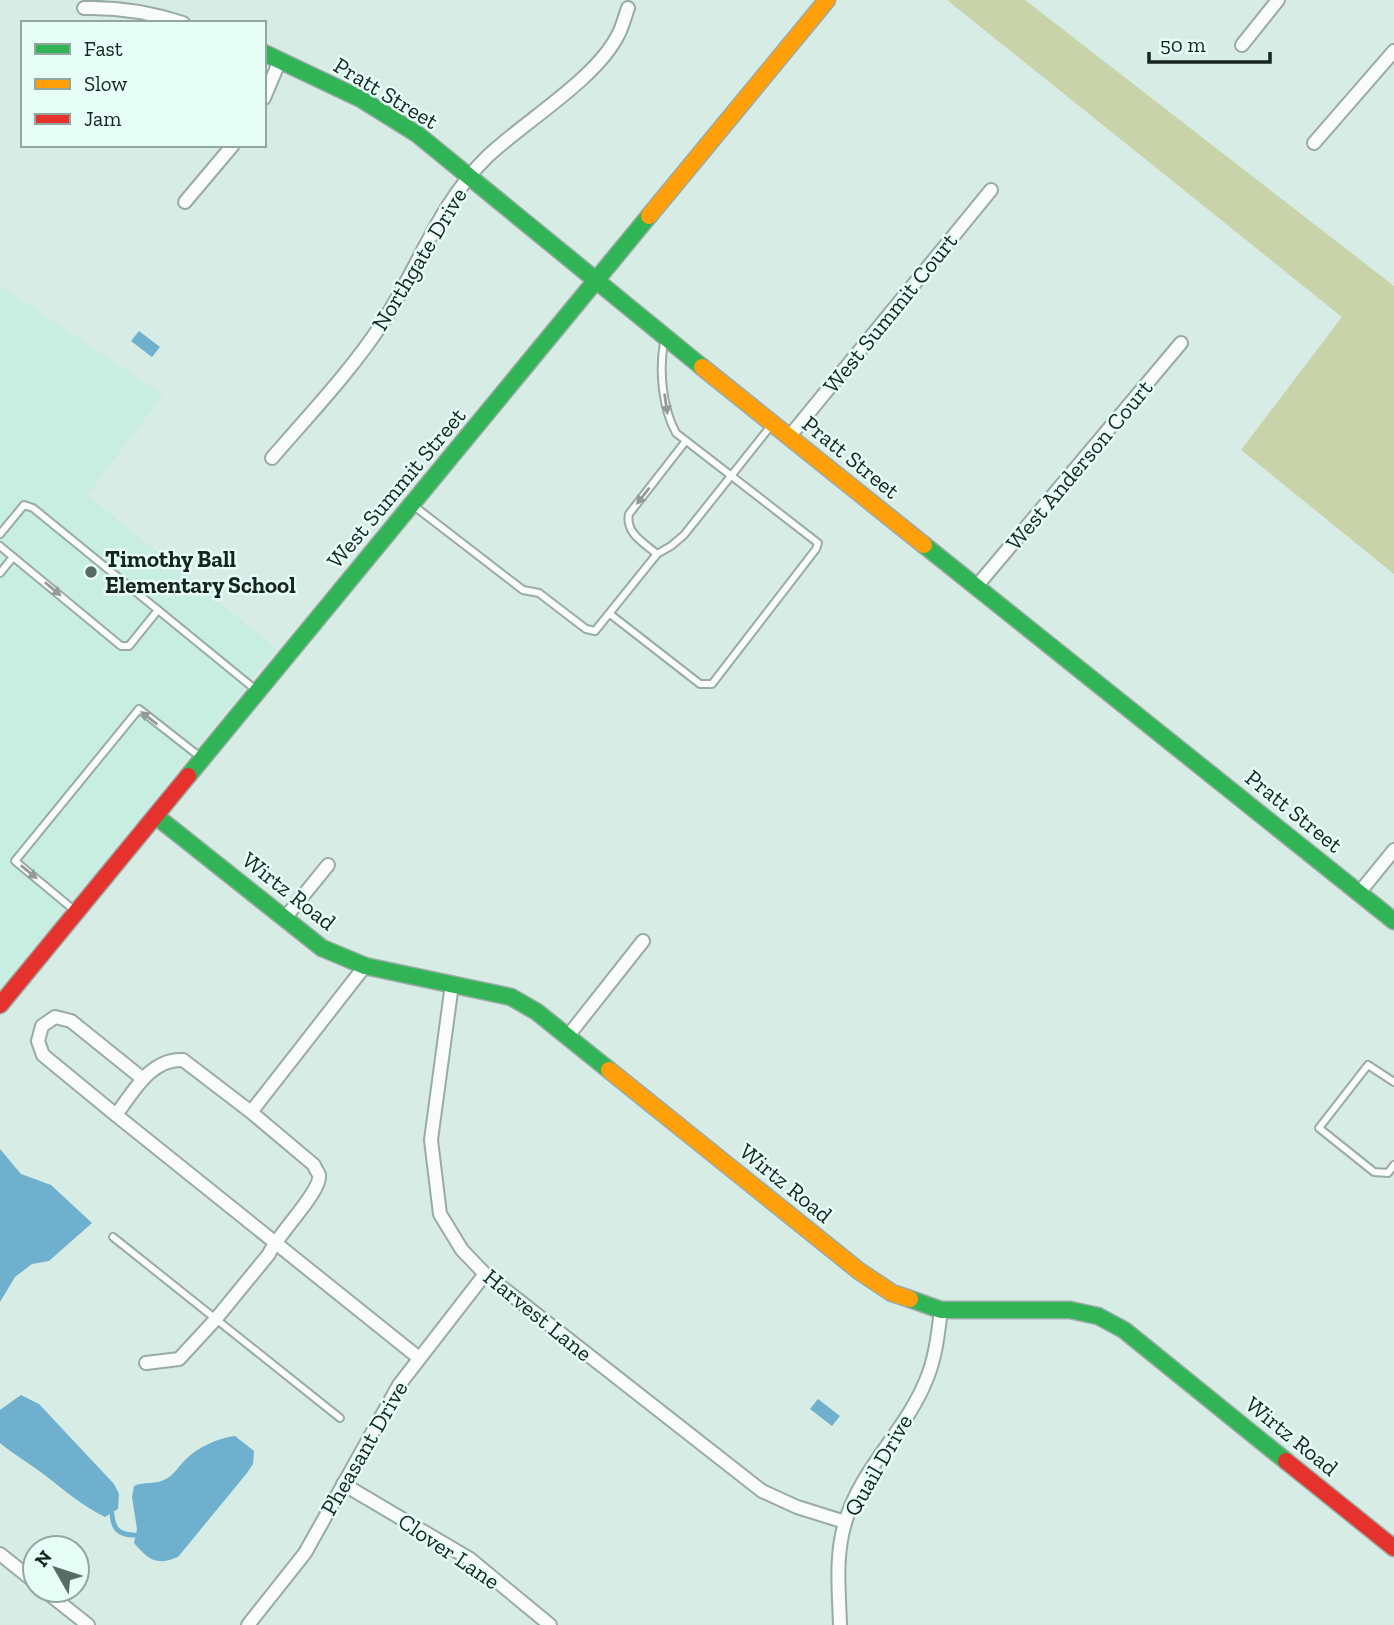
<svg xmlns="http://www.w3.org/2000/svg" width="1394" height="1625" font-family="'Zilla Slab',serif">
  <rect width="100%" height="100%" fill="#d6ece4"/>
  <path fill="#c8ede1" d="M0,286L163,395L87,495L277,649L0,988Z"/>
  <path fill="#c8d3a9" d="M947,0H1025L1394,286V574L1241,450L1342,317Z"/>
  <g fill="#6fb0ce">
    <path d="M139,331L160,347L152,357L131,341Z"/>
    <path d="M0,1149L21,1174L51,1185L92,1223L49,1261L32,1264L15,1277L0,1302Z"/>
    <path d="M21,1395L39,1404L114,1484L119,1494L118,1509L105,1517C83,1506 65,1491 46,1476C31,1464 14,1455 0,1443V1410Z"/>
    <path d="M818,1399L840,1416L832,1426L810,1409Z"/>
    <path d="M235,1436L254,1451L253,1464L247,1473L178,1557C156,1566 149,1560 134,1543L137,1529L132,1497L134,1486C144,1481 156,1485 166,1479C174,1475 179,1466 185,1460C198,1447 218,1438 235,1436Z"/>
  </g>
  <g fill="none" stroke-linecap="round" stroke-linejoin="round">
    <path stroke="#6fb0ce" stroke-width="5" d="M112,1514C113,1528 118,1535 134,1535"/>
    <g stroke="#9aaba5" stroke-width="10">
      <g id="lane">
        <path d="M414,506L523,590L539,593L586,629L595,631L657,554L671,546L684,535L770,427"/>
        <path d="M0,534L24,505L33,508L256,690"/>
        <path d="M0,546L121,646H129L158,610"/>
        <path d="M657,554C644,543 625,533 629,514L685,442"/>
        <path d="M0,573L13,557"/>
        <path d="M610,614L700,684H712L816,549L818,543L676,433C662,407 659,371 664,342"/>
        <path d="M74,910L15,861L139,709L199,756"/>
        <path d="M1394,1082L1368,1065L1319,1128L1374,1172L1388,1173L1394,1165"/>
        <path d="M113,1237L340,1418"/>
      </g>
    </g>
    <g stroke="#9aaba5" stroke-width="16">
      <g id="street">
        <path d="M84,8C119,7 150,12 183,23"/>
        <path d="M1242,45L1278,0"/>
        <path d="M264,98L280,60"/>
        <path d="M1314,143L1394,51"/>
        <path d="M185,202L233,145"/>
        <path d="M789,437L991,190"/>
        <path d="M272,458C309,415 352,370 383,322C419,267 439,203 488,156C525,121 598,78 619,33C623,25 625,16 628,8"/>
        <path d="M976,587L1181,343"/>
        <path d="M1359,893L1394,850"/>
        <path d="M285,918L328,865"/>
        <path d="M452,984L431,1140L440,1214L462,1250L485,1274L762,1491L797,1507L845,1522"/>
        <path d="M568,1036L643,941"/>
        <path d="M251,1112L365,966"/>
        <path d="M116,1115L43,1055L38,1041L42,1026L55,1017L71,1021L143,1079"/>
        <path d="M146,1363L179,1359L215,1320L269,1254C277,1235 322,1191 319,1175C318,1172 315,1169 314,1165L251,1112L183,1060C151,1058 133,1092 116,1115L419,1358"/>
        <path d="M343,1484L470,1559L550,1625"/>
        <path d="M0,1554L35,1582"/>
        <path d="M44,1590L88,1625"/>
        <path d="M248,1625L305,1553L399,1385L485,1274"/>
        <path d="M840,1625C839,1591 835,1556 845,1523C860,1469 907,1430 927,1378C936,1356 938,1333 941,1310"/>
      </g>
    </g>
    <g stroke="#9aaba5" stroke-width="19">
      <g id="fast">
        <path d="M264,53L361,99L417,134L702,367"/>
        <path d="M924,545L1394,921"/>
        <path d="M188,776L649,216"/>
        <path d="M157,817L322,948L365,966L511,997L537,1012L609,1070"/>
        <path d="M910,1299L941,1310H1070L1098,1316L1124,1330L1286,1461"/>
      </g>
    </g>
    <g stroke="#9aaba5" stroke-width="19">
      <g id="slow">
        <path d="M649,216L827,0"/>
        <path d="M702,367L924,545"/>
        <path d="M609,1070L859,1271L892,1293L910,1299"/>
      </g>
    </g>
    <g stroke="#9aaba5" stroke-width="19">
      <g id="jam">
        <path d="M0,1005L188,776"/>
        <path d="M1286,1461L1394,1548"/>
      </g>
    </g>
    <use href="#lane" stroke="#f9fcfb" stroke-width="6"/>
    <use href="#street" stroke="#f9fcfb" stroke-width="12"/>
    <use href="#fast" stroke="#30b455" stroke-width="16"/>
    <use href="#slow" stroke="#ff9f0a" stroke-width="16"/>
    <use href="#jam" stroke="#e5322d" stroke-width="16"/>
  </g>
  <defs><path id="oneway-solid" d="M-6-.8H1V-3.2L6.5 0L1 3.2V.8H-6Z" transform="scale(1.75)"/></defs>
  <g fill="#939b99">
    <use href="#oneway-solid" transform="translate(666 404) rotate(82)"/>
    <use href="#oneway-solid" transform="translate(643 496) rotate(128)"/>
    <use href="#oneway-solid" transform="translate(53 589) rotate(40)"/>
    <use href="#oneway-solid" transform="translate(149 718) rotate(-142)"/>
    <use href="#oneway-solid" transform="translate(29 872) rotate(39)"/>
  </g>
  <circle fill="#596b65" stroke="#e7fef6" stroke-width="2.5" cx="91" cy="572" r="7"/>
  <g text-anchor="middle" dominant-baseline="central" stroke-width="5" stroke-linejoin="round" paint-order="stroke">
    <g font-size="23" fill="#162521" stroke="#e7fef6">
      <text transform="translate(386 93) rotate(31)">Pratt Street</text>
      <text transform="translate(419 259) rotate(-59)">Northgate Drive</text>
      <text transform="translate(890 313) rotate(-51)">West Summit Court</text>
      <text transform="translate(851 457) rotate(39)">Pratt Street</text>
      <text transform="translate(1079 465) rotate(-50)">West Anderson Court</text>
      <text transform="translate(396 488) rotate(-50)">West Summit Street</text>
      <text transform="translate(1294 811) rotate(39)">Pratt Street</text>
      <text transform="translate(289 891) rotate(38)">Wirtz Road</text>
      <text transform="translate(786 1183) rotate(39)">Wirtz Road</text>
      <text transform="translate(538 1315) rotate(39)">Harvest Lane</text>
      <text transform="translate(1292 1436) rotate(39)">Wirtz Road</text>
      <text transform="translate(364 1448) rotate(-60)">Pheasant Drive</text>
      <text transform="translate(878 1465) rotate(-60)">Quail Drive</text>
      <text transform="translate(449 1551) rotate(34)">Clover Lane</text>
    </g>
    <g font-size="23" font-weight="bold" fill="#162521" stroke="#e7fef6" text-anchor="start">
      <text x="105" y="559">Timothy Ball<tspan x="105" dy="26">Elementary School</tspan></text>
    </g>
  </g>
  <rect x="21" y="21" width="245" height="126" fill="#e7fef6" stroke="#93a7a1" stroke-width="2"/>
  <rect x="35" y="44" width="35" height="10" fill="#30b455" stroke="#93a7a1" stroke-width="2"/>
  <text x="84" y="56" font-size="21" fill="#162521">Fast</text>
  <rect x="35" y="79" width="35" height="10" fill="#ff9f0a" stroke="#93a7a1" stroke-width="2"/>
  <text x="84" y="91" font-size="21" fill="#162521">Slow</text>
  <rect x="35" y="114" width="35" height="10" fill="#e5322d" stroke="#93a7a1" stroke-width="2"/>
  <text x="84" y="126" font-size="21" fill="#162521">Jam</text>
  <g transform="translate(56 1569) rotate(309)"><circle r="33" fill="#e7fef6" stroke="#93a7a1" stroke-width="2"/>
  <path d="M0-5L12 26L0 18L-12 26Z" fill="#596b65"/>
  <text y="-10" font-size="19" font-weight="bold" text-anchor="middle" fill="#162521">N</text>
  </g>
  <path d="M1149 52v10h121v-10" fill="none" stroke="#162521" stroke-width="3.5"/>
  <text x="1160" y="52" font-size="21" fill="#162521" stroke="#e7fef6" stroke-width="5" paint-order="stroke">50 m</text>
</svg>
